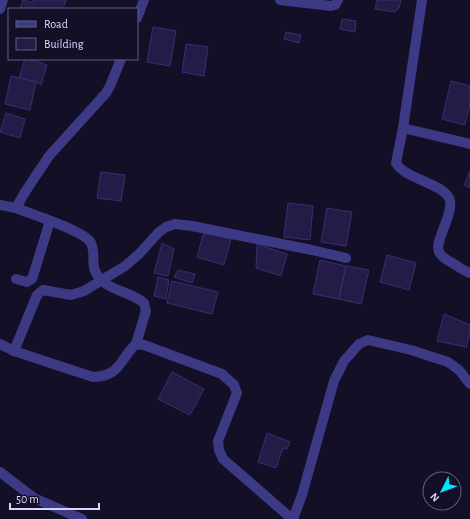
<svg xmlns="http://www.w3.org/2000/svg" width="470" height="519" font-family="'Alegreya Sans',sans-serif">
  <rect width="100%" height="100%" fill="#130f26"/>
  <g fill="#241b47" stroke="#3b2d73">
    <path d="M23,0L33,3V0H66L63,9H20Z"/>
    <path d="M377,0H401L399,8L395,12L375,9Z"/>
    <path d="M342,19L356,21L355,32L340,29Z"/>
    <path d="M153,27L176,31L170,66L147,62Z"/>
    <path d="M286,32L301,35L299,43L284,39Z"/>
    <path d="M186,44L208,47L204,76L182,72Z"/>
    <path d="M25,59H29L47,65L41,85L36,82L19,78Z"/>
    <path d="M11,76L36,82L30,110L5,104Z"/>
    <path d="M451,81L470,86V104L465,125L442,119Z"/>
    <path d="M6,113L25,119L20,138L0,132Z"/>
    <path d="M470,171V188L464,185Z"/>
    <path d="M101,172L125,175L121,201L97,198Z"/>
    <path d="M288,203L313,206L310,240L284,237Z"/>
    <path d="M327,208L352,212L346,246L321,242Z"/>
    <path d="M204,232L231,239L224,265L197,257Z"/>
    <path d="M162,243L174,249L168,276L154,273Z"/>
    <path d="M257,244L287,254L281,276L256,268Z"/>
    <path d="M387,255L416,263L409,290L380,282Z"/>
    <path d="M320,260L346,266L339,299L313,294Z"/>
    <path d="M346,266L369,270L361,304L339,299Z"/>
    <path d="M178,270L195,274L192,283L174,277Z"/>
    <path d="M158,277L169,280L166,299L154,296Z"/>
    <path d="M172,281L218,292L212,314L167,303Z"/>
    <path d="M444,314L470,325V333L466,347L437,341Z"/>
    <path d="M172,372L204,389L190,415L158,399Z"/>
    <path d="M267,433L290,442L287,449L283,448L276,468L258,462Z"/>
  </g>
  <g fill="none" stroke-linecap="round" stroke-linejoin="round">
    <g stroke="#3d3a85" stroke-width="10">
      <path d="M280,0L331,6L335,5L338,0"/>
      <path d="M422,0L403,128L396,163C406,180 447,184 450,201C453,216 434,241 439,252C442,258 449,261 454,264C459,267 464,271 470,273"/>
      <path d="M0,9L3,0"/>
      <path d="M137,18L144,0"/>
      <path d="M403,128L470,144"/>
      <path d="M0,205L16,208L25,192L49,156L106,93L110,86L121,59"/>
      <path d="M16,208C31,214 85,231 91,243C97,256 88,267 101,280C112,291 131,292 144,303L146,311L136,344"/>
      <path d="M16,279L27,282L32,279L50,221"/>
      <path d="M0,344L14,351L93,377C121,376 119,360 136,344L144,345L222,374L234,385L237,393L218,441L219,450L223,459L292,519"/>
      <path d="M14,351L37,295L43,290L71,295L84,291L125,266L139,254L159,232L166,227L175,224L192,226L312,250L346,258"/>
      <path d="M0,472L34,498L82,519"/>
      <path d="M293,519L302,495L334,381L344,361L359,344L368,340L411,350L448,362L459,370L470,384"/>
    </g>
  </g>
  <rect x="8" y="8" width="130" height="52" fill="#130f26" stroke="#625e7d"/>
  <rect x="16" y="21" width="20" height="6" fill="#3d3a85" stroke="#625e7d"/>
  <text x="44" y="28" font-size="12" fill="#d9d4ff">Road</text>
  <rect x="16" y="38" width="20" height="12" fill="#241b47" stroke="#625e7d"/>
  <text x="44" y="48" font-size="12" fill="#d9d4ff">Building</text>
  <g transform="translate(442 491) rotate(228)"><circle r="19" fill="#130f26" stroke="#625e7d"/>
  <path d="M0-3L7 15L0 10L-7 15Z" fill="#00e5ff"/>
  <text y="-6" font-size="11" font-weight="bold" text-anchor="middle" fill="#d9d4ff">N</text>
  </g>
  <path d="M10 503v6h89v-6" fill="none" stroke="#d9d4ff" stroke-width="2"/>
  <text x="16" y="503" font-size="12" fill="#d9d4ff" stroke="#130f26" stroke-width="3" paint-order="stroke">50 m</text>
</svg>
